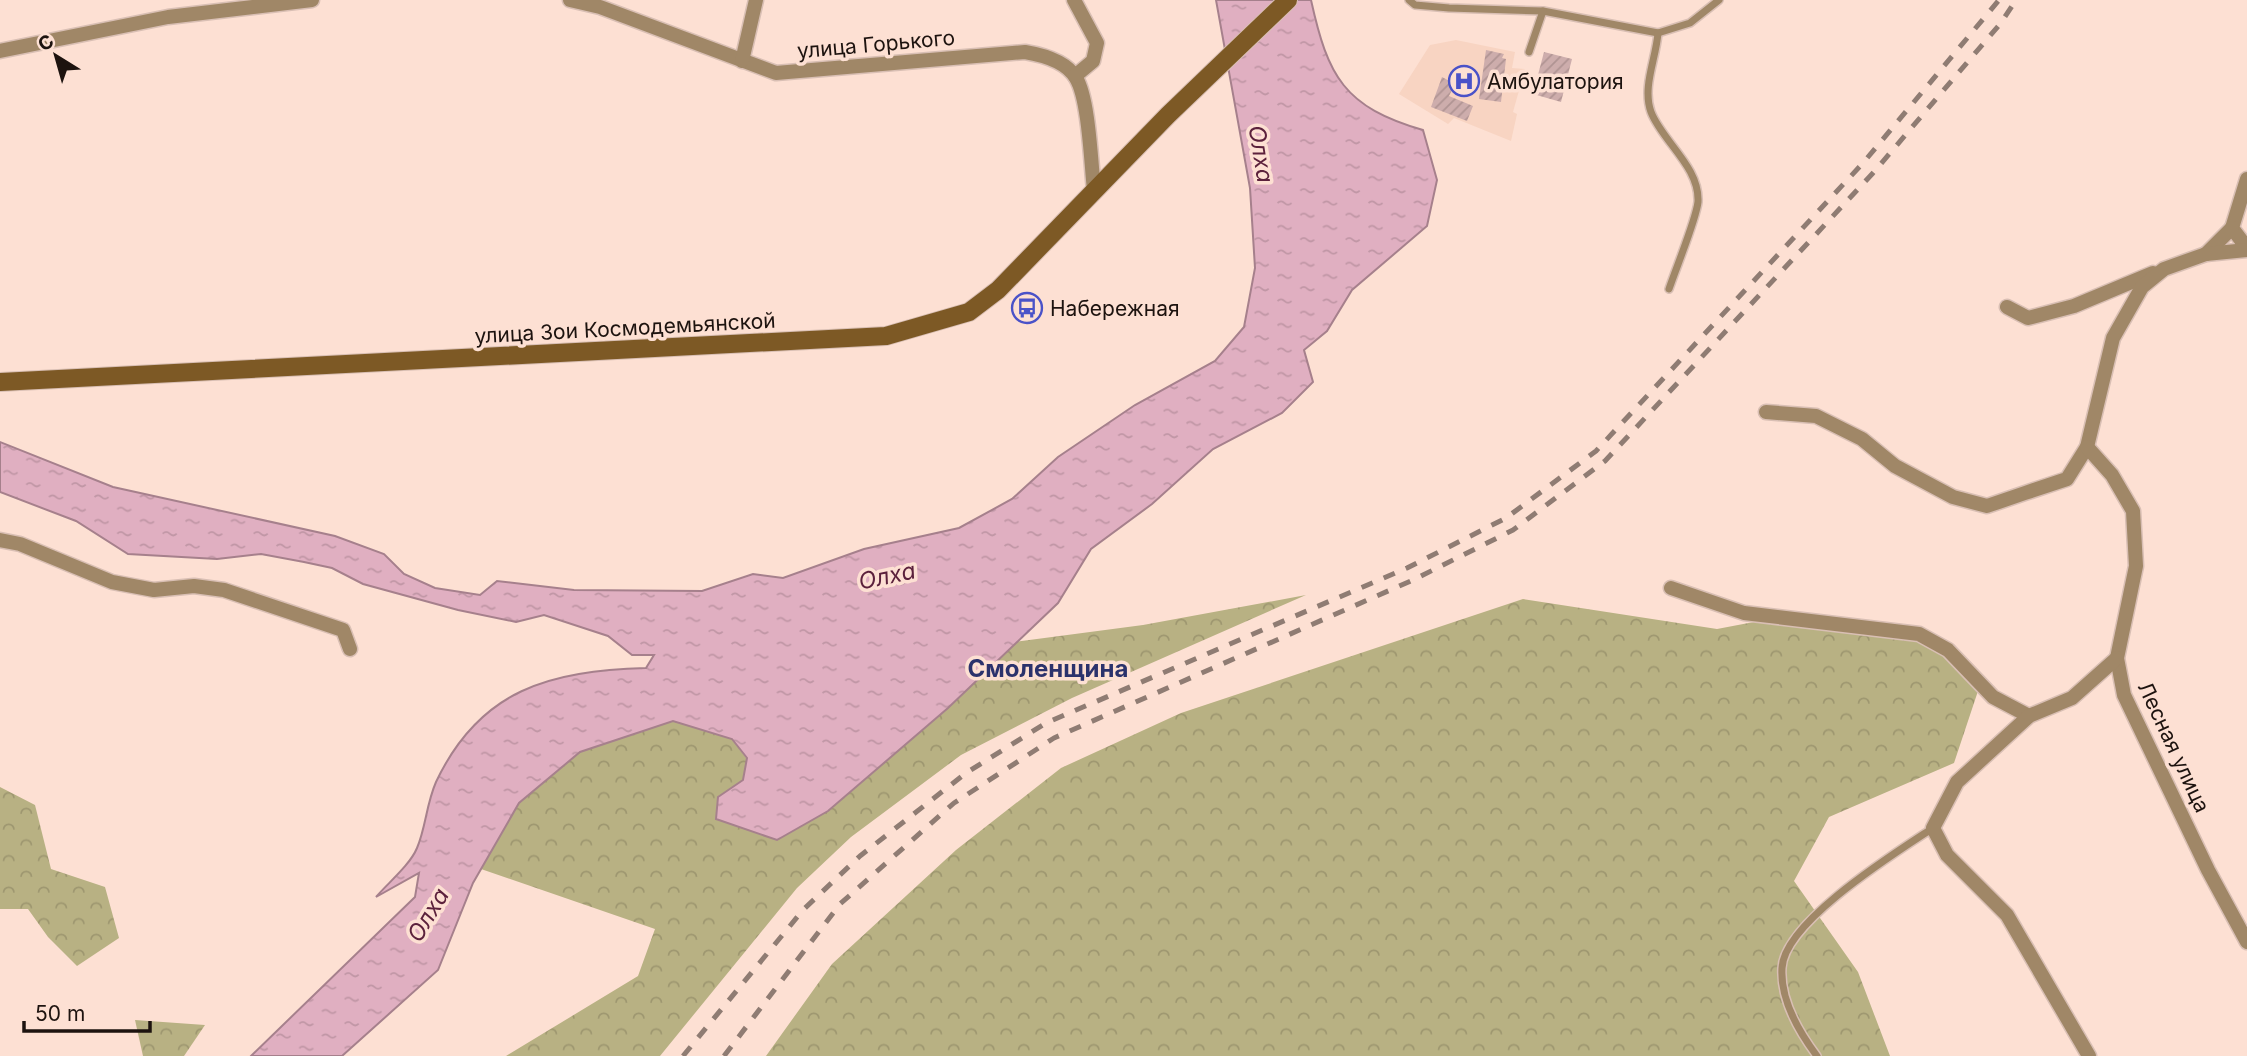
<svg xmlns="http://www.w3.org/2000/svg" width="2247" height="1056" font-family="Inter,sans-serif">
  <defs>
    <pattern id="forest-crowns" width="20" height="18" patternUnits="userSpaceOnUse" patternTransform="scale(1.75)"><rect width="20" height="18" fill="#b8b183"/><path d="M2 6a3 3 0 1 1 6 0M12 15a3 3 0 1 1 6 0" fill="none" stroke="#9e9770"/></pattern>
    <pattern id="water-ripples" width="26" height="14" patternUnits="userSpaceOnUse" patternTransform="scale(1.75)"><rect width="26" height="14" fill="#e0afc1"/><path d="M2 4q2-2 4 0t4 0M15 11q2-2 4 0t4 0" fill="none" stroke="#c096a5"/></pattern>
    <pattern id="building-hatch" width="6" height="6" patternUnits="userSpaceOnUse" patternTransform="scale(1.75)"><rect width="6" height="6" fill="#cdadac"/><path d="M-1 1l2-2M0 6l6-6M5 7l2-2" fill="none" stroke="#b09493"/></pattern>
  </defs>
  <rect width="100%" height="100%" fill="#fde0d3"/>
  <path fill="#f8d4c2" d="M1456,40L1515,52L1512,68L1525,69L1513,112L1517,114L1511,141L1454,118L1448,124L1399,94L1430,45Z"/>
  <g fill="url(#forest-crowns)">
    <path d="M1306,595L1072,698L961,755L851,837L797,888L660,1056H506L638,976L655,929L481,869L519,803L580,752L673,721L732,739L747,759L743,780L718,797L777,840L828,811L948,708L1015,642L1143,625Z"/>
    <path d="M1523,599L1717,629L1801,613L1939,643L1978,691L1954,763L1829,817L1794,881L1858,972L1890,1056H766L832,964L956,850L1061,768L1181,713Z"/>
    <path d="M0,787L35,805L51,869L105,887L119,938L77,966L48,937L28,909H0Z"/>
    <path d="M135,1020L205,1025L184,1056H143Z"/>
  </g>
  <path fill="url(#water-ripples)" stroke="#a6808c" stroke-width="2" d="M1216,0H1311C1328,77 1344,107 1423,130L1437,180L1427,226L1352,290L1327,331L1304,350L1313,382L1282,413L1213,449L1152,504L1091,549L1058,603L948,708L828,811L777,840L716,819L718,797L743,780L747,758L732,739L673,721L580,752L519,803L473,883L438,970L342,1056H251L415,897L419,873L376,897C388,883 410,865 417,848C426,827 426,805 436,782C480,689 550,671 646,668L654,655H632L608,636L544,615L516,622L458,610L363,584L332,568L304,562L261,554L217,559L128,554L76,521L0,492V442L113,487L335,536L384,554L404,574L435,588L480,595L497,581L574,590L702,591L753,574L783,578L864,549L959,528L1012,499L1058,457L1135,405L1215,361L1244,327L1255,268L1250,188Z"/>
  <g fill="url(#building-hatch)">
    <path d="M1486,50L1504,54L1502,58L1506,59L1501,102L1479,99Z"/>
    <path d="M1544,52L1572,59L1561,102L1533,94Z"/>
    <path d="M1442,77L1455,84L1449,96L1473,106L1467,121L1431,107Z"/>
  </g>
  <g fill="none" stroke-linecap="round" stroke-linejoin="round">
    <g stroke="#d9bfb4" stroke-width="10">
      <g id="lane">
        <path d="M1409,0L1415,5L1449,8L1543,11L1658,33L1690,23L1719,0"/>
        <path d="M1658,33C1656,59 1642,87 1651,112C1662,141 1700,167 1698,202C1696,220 1676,268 1669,289"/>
        <path d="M1529,52L1543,11"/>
        <path d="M1817,1056C1799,1032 1780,1000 1782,968C1784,922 1895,853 1933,828"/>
      </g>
    </g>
    <g stroke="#d9bfb4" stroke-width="17">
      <g id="street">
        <path d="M570,0L600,7L776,73L1025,52C1043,55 1066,61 1076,78C1089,99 1091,164 1094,190"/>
        <path d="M1074,0L1097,43L1093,61L1075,76"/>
        <path d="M0,51L168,17L312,0"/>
        <path d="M742,61L756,0"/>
        <path d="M2247,179L2232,228L2247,248"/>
        <path d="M2206,254L2232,228"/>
        <path d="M2007,307L2028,318L2074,306L2153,273"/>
        <path d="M1766,412L1816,416L1862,439L1895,466L1953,497L1987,506L2025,493L2067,479L2087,447L2113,338L2142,287L2164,269L2206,254L2247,250"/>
        <path d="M2087,447L2112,475L2133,511L2136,566L2117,658L2124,695L2208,870L2247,942"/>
        <path d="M0,540L20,544L112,582L154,590L194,586L224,590L343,630L350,649"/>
        <path d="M1671,588L1744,613L1919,634L1948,650L1993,697L2029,716"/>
        <path d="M2089,1056L2007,915L1947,855L1933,828L1957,782L2029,716L2072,698L2117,658"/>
      </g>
    </g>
    <g stroke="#d9bfb4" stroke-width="20">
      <path id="secondary" d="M0,382L886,336L969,312L998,290L1168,115L1288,0"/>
    </g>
    <use href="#lane" stroke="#a08767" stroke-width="7"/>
    <use href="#street" stroke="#a08767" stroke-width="14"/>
    <use href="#secondary" stroke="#7d5925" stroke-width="18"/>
    <g stroke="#8f7c73" stroke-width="5" stroke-dasharray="12 12" stroke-linecap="butt">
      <path d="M683,1056L803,910L860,856L966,773L1046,723L1407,568L1506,518L1596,451L1863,163L1999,0"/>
      <path d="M724,1056L840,904L954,803L1054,738L1413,580L1513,530L1605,461L1873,173L2000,24L2016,0"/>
    </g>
  </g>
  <defs>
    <g id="hospital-ring" transform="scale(1.575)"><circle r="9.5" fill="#fde0d3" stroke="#4a52c8" stroke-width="1.5"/><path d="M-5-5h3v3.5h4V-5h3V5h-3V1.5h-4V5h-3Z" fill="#4a52c8"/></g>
    <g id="bus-ring" transform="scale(1.575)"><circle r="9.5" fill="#fde0d3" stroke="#4a52c8" stroke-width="1.5"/><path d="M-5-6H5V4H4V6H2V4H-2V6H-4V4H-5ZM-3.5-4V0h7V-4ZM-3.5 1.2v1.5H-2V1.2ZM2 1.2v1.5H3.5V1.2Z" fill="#4a52c8"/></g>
  </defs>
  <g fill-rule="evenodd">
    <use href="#hospital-ring" x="1464" y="81"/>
    <use href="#bus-ring" x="1027" y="308"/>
  </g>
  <g text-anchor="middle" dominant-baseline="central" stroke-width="7" stroke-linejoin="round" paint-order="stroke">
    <g font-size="21" fill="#1d130f" stroke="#fde0d3">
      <text transform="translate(876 44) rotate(-5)">улица Горького</text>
      <text transform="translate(625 328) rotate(-3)">улица Зои Космодемьянской</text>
      <text transform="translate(2174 747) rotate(65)">Лесная улица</text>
    </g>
    <g font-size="21" fill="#1d130f" stroke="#fde0d3" text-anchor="start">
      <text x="1487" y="81">Амбулатория</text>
      <text x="1050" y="308">Набережная</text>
    </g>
    <g font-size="23" font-style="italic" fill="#5c213c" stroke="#fde0d3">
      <text transform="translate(1261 154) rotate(81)">Олха</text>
      <text transform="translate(887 576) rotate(-12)">Олха</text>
      <text transform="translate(428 915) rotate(-59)">Олха</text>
    </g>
    <g font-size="24" font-weight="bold" fill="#2b326c" stroke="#fde0d3">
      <text x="1048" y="668">Смоленщина</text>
    </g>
  </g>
  <g transform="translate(56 56) rotate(323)" stroke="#fde0d3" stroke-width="5" paint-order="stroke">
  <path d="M0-5L12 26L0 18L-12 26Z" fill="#1d130f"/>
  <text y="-10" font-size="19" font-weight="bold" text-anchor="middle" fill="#1d130f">С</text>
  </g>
  <path d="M24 1021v10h126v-10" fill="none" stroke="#1d130f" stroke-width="3.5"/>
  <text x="35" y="1021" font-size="21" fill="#1d130f" stroke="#fde0d3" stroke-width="5" paint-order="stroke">50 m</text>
</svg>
